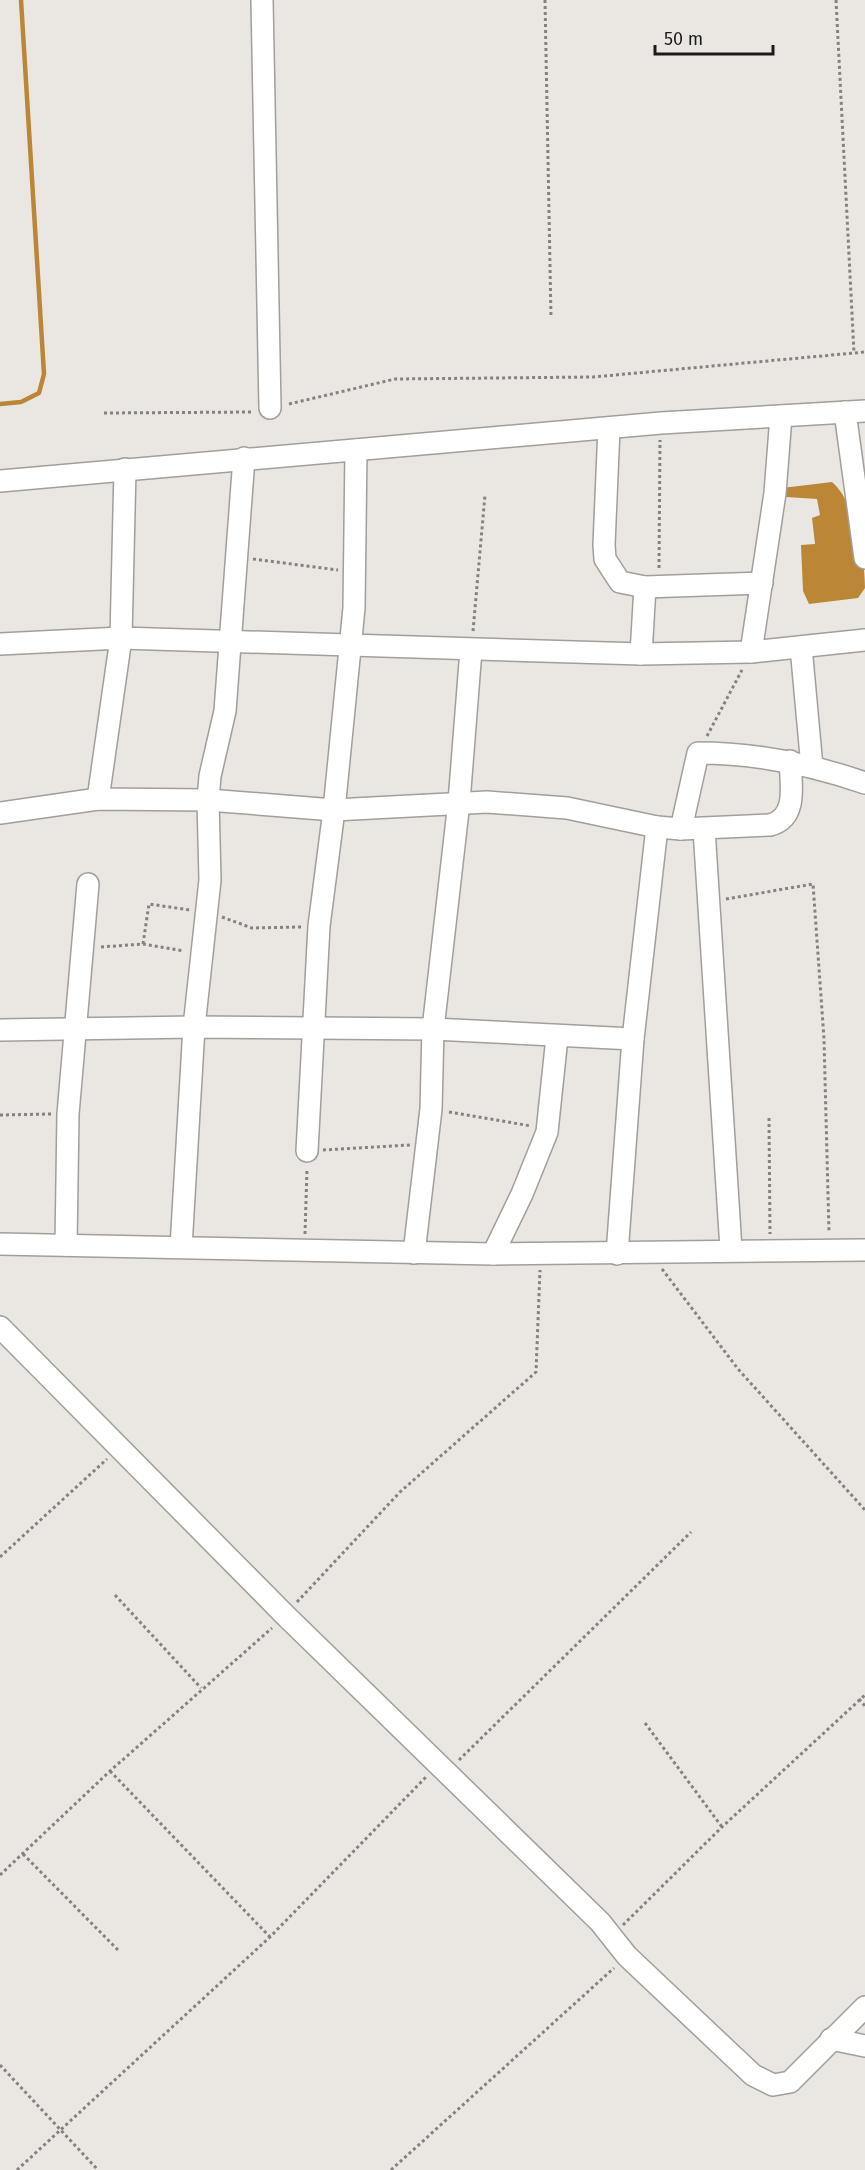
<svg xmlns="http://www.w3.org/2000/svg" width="865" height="2170" font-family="'Fira Sans',sans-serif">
  <rect width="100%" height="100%" fill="#eae7e3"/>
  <path fill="#bb8737" d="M832,482C855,501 865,559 865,588L858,598L809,604L803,591L801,545L815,544L812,518L820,515L817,499L786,497L782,488Z"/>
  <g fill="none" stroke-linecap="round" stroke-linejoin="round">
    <path stroke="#bb8737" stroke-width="4.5" d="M0,404L21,402L39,393L44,374L21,0"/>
    <g stroke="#a19e9b" stroke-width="24">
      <g id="minor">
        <path d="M262,0L270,408"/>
        <path d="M845,412L865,558"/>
        <path d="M609,428L604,545L605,559L620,582L645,587L762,583"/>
        <path d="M0,481L661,423L865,411"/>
        <path d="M0,644L121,638L641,654L751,652L865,640"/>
        <path d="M801,647L812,767"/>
        <path d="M751,652L775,493L781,416"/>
        <path d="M641,654L645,587"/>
        <path d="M98,799L121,638L125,469"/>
        <path d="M0,813L98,799L208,800L334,810L487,802L567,808L657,827L681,829L770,825C798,818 791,785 790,761"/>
        <path d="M681,829L698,753C756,753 810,764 865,783"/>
        <path d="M704,829L731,1249"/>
        <path d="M0,1030L194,1027L433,1029L633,1039"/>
        <path d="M307,1151L319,926L334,810L354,608L356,450"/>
        <path d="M0,1244L493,1254L865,1250"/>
        <path d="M66,1245L68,1114L88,884"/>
        <path d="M181,1247L194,1027L210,880L208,800L210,776L225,711L244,458"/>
        <path d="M414,1253L431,1109L433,1029L459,802L471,650"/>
        <path d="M493,1254L522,1194L547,1132L557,1037"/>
        <path d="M617,1254L633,1039L657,827"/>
        <path d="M0,1327L285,1615L600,1922L627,1956L753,2075L773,2085L790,2082L865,2007"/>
        <path d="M831,2039L865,2046"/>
      </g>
    </g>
    <g stroke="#84827f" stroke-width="3" stroke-dasharray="3 3" stroke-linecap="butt">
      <path d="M545,0L551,318"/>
      <path d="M836,0L854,353"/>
      <path d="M289,404L395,379L593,377L865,352"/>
      <path d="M104,413L253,412"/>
      <path d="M253,559L338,570"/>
      <path d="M659,568L660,440"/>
      <path d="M473,631L485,495"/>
      <path d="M707,736L742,670"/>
      <path d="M726,899L813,884L824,1039L829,1233"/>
      <path d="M222,917L252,928L301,927"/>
      <path d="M143,944L149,904L190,910"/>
      <path d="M101,947L143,944L184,951"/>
      <path d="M449,1112L531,1126"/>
      <path d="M0,1115L51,1114"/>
      <path d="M769,1118L770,1234"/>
      <path d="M323,1150L410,1145"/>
      <path d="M305,1234L307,1169"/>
      <path d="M662,1269L738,1369L865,1510"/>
      <path d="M0,1557L107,1459"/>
      <path d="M115,1595L201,1688"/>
      <path d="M297,1602L400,1492L536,1372L540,1270"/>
      <path d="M859,1699L865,1706"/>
      <path d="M645,1723L722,1827"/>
      <path d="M459,1760L691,1532"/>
      <path d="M110,1771L270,1937"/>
      <path d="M23,1854L118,1950"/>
      <path d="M0,1875L110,1771L272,1628"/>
      <path d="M623,1925L722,1827L865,1695"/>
      <path d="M0,2065L98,2170"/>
      <path d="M17,2170L270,1937L426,1777"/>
      <path d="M391,2170L614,1968"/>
    </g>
    <use href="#minor" stroke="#fff" stroke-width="21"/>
  </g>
  <path d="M655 45v9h118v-9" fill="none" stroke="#1c1b1a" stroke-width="3"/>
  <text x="664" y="45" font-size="18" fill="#1c1b1a" stroke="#eae7e3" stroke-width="4.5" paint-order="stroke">50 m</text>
</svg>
